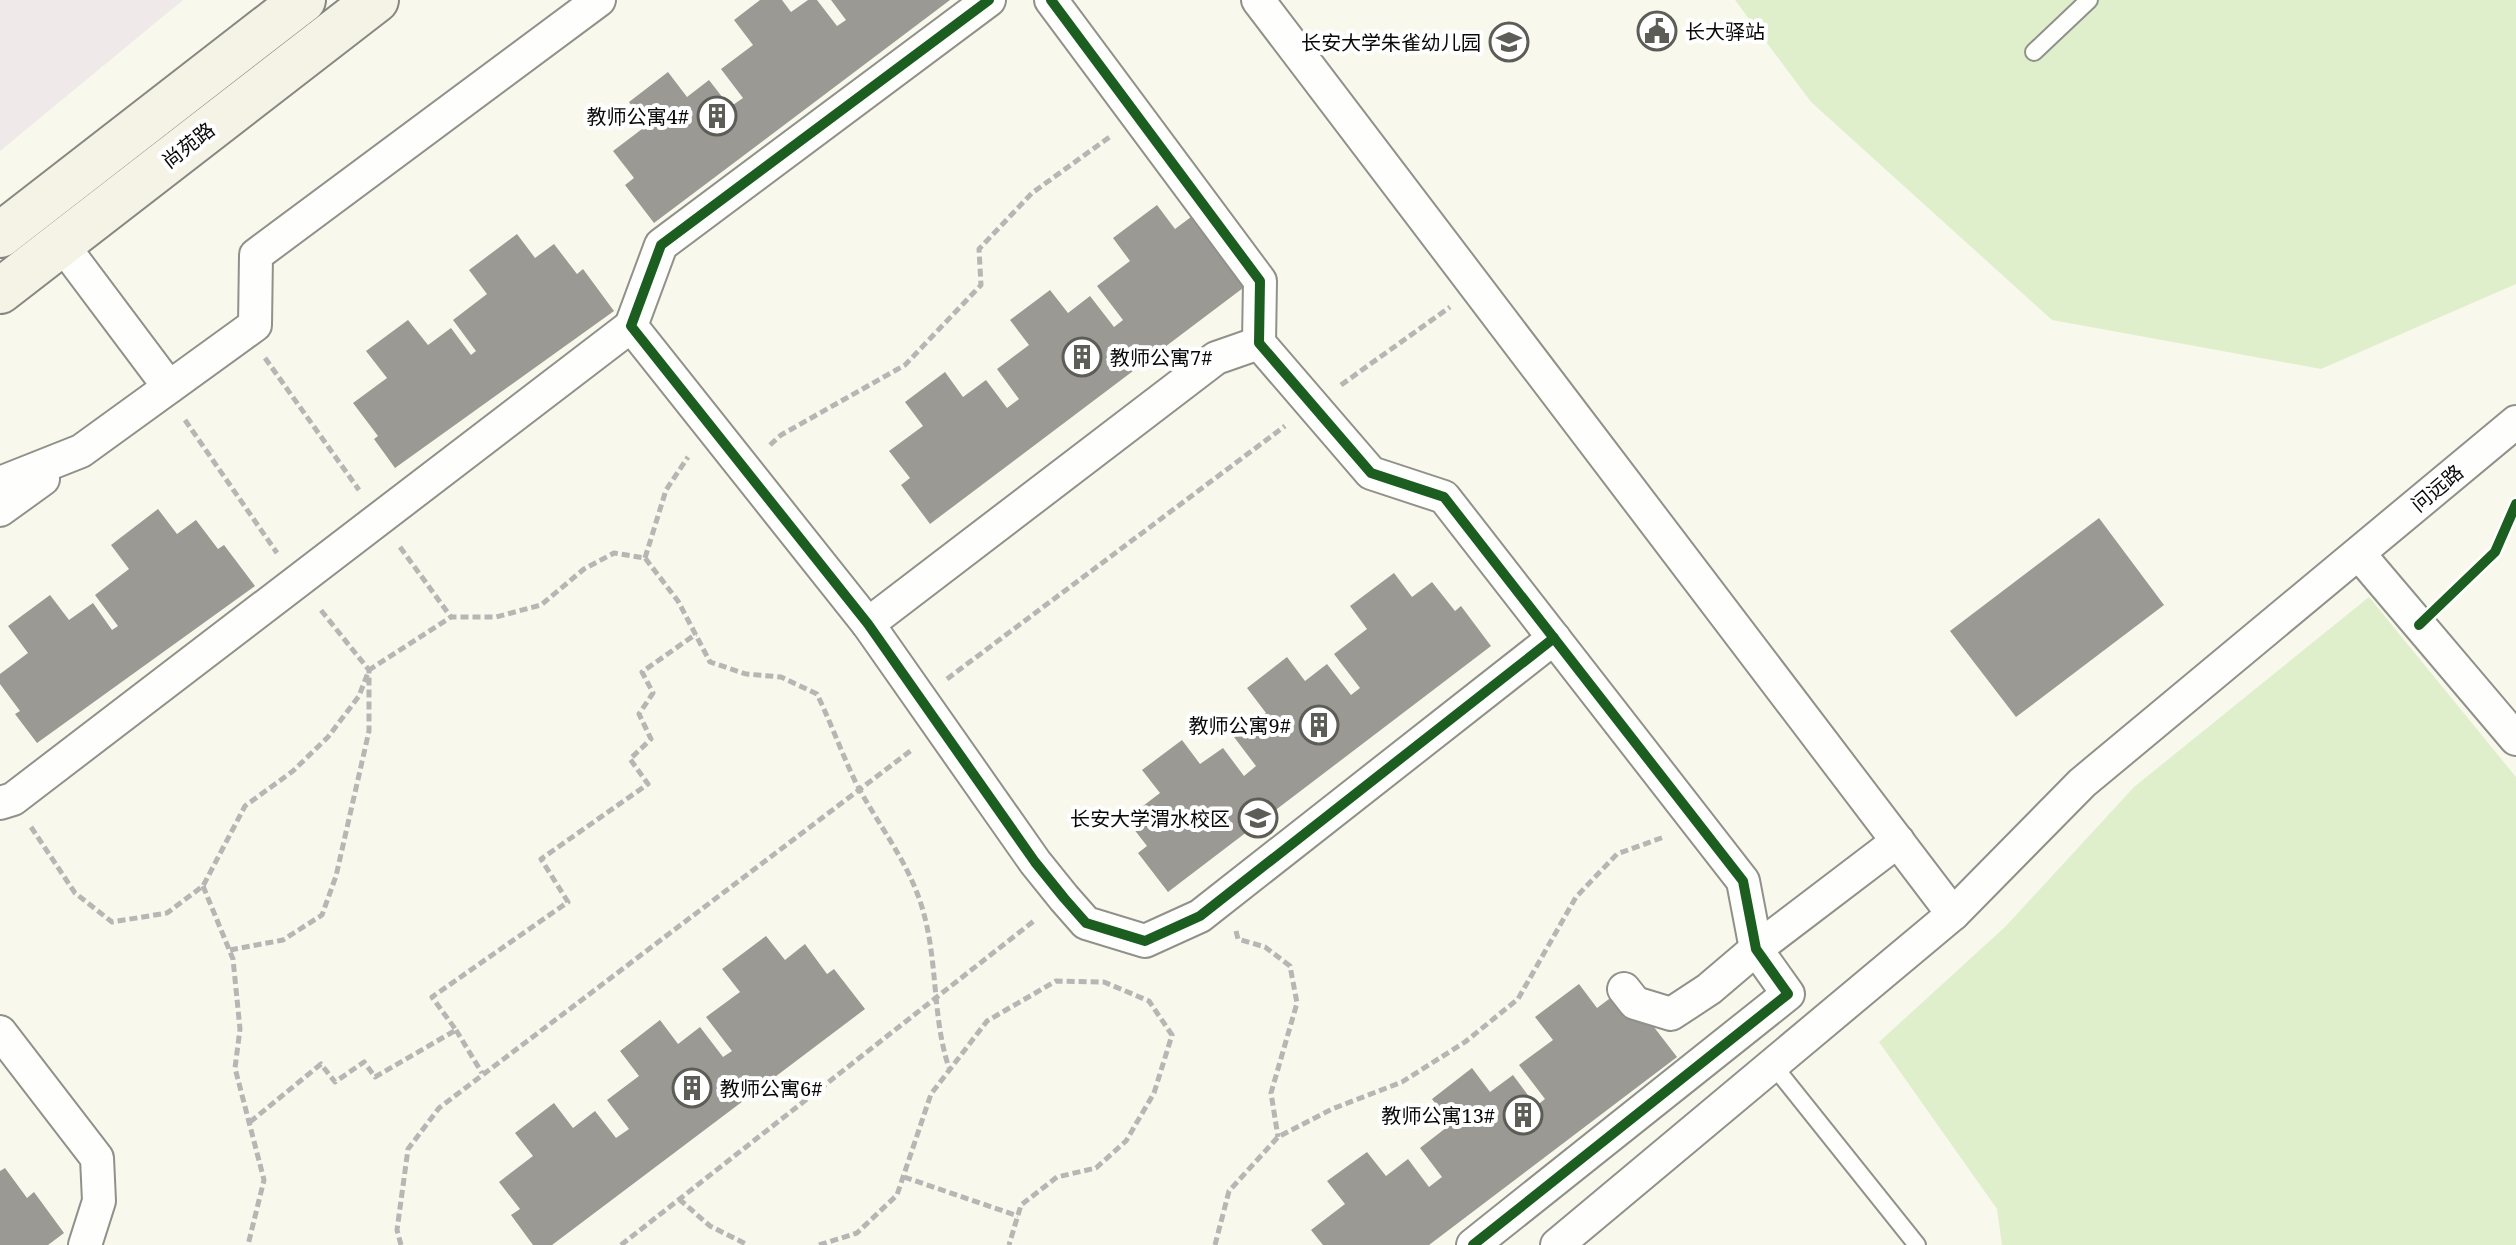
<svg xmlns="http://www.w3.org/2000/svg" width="2516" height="1245" font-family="'Noto Serif','Noto Sans SC',serif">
  <rect width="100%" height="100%" fill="#f9f8ec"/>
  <path fill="#f0e9ea" d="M0,0H183L0,151Z"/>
  <g fill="#dfefcc">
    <path d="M1735,0H2516V284L2321,369L2052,320L1811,102Z"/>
    <path d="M2369,597L2516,777V1245H2002L1997,1209L1879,1042L2005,927L2134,787Z"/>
  </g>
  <g fill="#9b9993">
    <path d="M760,0H782L791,12L808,0H817L837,26L846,20L831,0H950L654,223L625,185L634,178L613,151L646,126L629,102L668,72L687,97L709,80L730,107L743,98L721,69L753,45L734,20Z"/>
    <path d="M1157,205L1175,229L1195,214L1255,279L930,524L901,485L910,478L889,451L923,426L905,402L945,372L963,397L986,380L1007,408L1019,399L997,369L1029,345L1010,320L1050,290L1068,313L1090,296L1114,327L1123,320L1097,286L1130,261L1113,238Z"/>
    <path d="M517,234L535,258L554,244L577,274L583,269L614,311L395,468L374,439L378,436L353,403L387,378L366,351L408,320L428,345L451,328L471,355L476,351L453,320L487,294L469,270Z"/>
    <path d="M158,509L177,534L196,520L218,549L224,545L255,586L37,743L15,714L20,711L0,684V674L28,653L8,626L50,595L69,620L93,603L112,630L118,626L95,595L129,569L111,545Z"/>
    <path d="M2099,518L2164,605L2016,717L1950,631Z"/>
    <path d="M1394,573L1412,597L1432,582L1455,611L1461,606L1491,646L1168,892L1138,853L1147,846L1126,819L1160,793L1142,770L1182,740L1200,764L1223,748L1244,776L1256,766L1234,737L1266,713L1247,688L1287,657L1305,681L1327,664L1351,695L1360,688L1334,654L1367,629L1350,606Z"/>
    <path d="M766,936L785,960L805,944L827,974L834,969L865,1009L552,1245H533L511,1215L520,1209L499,1182L533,1156L515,1133L554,1103L573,1128L595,1111L616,1138L629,1129L607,1100L639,1076L620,1051L660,1020L678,1044L700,1027L723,1057L732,1051L706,1017L740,992L722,969Z"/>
    <path d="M1579,984L1597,1008L1617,993L1640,1022L1647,1018L1677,1057L1429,1245H1323L1311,1230L1345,1204L1327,1181L1367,1152L1386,1176L1408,1159L1429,1187L1442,1177L1420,1148L1451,1124L1432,1099L1472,1068L1490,1092L1513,1075L1536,1106L1545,1099L1519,1065L1553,1040L1535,1017Z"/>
    <path d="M5,1168L27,1198L34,1192L64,1233L48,1245H0V1171Z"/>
  </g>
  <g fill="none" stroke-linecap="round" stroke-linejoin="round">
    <g stroke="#91918b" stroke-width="20">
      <g id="lane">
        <path d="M2034,52L2089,0"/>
        <path d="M1773,1065L1917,1245"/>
      </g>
    </g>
    <g stroke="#91918b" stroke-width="36">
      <g id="street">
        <path d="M989,0L661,245L631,326L868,624L1035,862L1064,898L1086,923L1145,941L1200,916L1554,638"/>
        <path d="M1051,0L1260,281L1259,343L1371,473L1444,497L1743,881L1756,949L1788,994L1473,1245"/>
        <path d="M1258,0L1953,914"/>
        <path d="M61,243L169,387"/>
        <path d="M0,483L81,451L255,325L256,255L599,0"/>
        <path d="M0,510L43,479"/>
        <path d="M2359,554L2516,739"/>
        <path d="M868,624L1216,358L1259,343"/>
        <path d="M0,803L13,799L631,326"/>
        <path d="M1624,989L1635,1003L1671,1014L1709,989L1756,949L1898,841"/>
        <path d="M0,1032L97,1158L99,1201L85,1245"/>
        <path d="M1557,1245L1953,914L2082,783L2516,422"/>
      </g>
    </g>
    <g stroke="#888782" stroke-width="48">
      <g id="secondary">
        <path d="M0,235L303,0"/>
        <path d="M0,291L376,0"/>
      </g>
    </g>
    <g stroke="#b6b6b4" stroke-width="5" stroke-dasharray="8 4" stroke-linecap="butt">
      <path d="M265,358L359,490"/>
      <path d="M1341,385L1450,307"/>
      <path d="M185,420L277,553"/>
      <path d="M770,445L781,435L905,365L981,285L979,249L1032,193L1111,136"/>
      <path d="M400,547L451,617"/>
      <path d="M645,558L666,490L688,457"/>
      <path d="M947,679L1285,426"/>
      <path d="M31,827L75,893L112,922L167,913L203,886L245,806L293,771L328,737L359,696L369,670L451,617H496L541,605L584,569L614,553L645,558L678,601L710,662L746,674L781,677L817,694C831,723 842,754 856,783C877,823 905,857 920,901C939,957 931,1014 949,1068"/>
      <path d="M203,886L233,959L240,1029L235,1068L264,1180L248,1245"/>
      <path d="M1236,931L1238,939L1265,947L1290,966L1297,1003L1271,1093L1278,1137"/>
      <path d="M230,950L283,940L322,915L336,876L369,731V670L320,609"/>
      <path d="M456,1030L482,1073"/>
      <path d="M250,1122L321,1064L335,1082L364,1062L375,1077L456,1030L432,997L568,902L541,859L648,784L630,759L651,739L639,714L653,693L642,672L696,634"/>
      <path d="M904,1177L1018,1216"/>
      <path d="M679,1199L710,1226L748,1245"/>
      <path d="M401,1245L397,1230L408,1149L439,1108L913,749"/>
      <path d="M621,1245L1035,920"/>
      <path d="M819,1245L857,1233L897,1195L931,1094L987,1021L1056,981L1104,982L1149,1001L1172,1035L1154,1093L1126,1141L1096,1168L1057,1177L1021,1205L1009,1245"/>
      <path d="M1215,1245L1229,1191L1278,1137L1332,1109L1402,1082L1465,1042L1518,999L1576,897L1617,854L1664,837"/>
    </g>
    <use href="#lane" stroke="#fefefc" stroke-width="16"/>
    <use href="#street" stroke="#fefefc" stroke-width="32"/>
    <use href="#secondary" stroke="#f4f3e6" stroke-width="44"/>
    <g stroke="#fff" stroke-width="15">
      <g id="cycleway">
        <path d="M989,0L661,245L631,326L868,624L1035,862L1064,898L1086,923L1145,941L1200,916L1554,638"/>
        <path d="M1051,0L1260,281L1259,343L1371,473L1444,497L1743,881L1756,949L1788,994L1473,1245"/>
        <path d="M2419,625L2495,552L2516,504"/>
      </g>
    </g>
    <use href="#cycleway" stroke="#1b5e20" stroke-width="10"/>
  </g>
  <defs>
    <g id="civic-ring" transform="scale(2)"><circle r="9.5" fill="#fff" stroke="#5d5d58" stroke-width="1.5"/><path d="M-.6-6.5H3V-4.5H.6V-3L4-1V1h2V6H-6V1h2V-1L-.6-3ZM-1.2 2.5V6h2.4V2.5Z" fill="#5d5d58"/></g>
    <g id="school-ring" transform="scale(2)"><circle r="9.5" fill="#fff" stroke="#5d5d58" stroke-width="1.5"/><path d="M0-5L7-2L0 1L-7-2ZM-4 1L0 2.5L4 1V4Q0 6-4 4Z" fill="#5d5d58"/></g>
    <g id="building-ring" transform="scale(2)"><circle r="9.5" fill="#fff" stroke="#5d5d58" stroke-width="1.5"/><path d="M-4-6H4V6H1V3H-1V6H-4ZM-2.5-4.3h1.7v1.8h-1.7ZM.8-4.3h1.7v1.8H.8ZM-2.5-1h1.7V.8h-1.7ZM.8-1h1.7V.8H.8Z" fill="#5d5d58"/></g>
    <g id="university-ring" transform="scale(2)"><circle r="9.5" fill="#fff" stroke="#5d5d58" stroke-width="1.5"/><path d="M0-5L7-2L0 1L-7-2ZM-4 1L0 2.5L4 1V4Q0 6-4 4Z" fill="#5d5d58"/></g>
  </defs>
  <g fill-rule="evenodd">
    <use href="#civic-ring" x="1657" y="31"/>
    <use href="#school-ring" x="1509" y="42"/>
    <use href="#building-ring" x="717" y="116"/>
    <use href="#building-ring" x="1082" y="357"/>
    <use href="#building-ring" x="1319" y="725"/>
    <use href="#university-ring" x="1258" y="818"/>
    <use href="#building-ring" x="692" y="1088"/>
    <use href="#building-ring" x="1523" y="1115"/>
  </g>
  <g text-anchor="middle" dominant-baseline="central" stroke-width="8" stroke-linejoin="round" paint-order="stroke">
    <g font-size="20" fill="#090909" stroke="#fff" text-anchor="end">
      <text x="1685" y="31" text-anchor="start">长大驿站</text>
      <text x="1481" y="42">长安大学朱雀幼儿园</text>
      <text x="689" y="116">教师公寓4#</text>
      <text x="1110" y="357" text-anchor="start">教师公寓7#</text>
      <text x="1291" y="725">教师公寓9#</text>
      <text x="1230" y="818">长安大学渭水校区</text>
      <text x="720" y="1088" text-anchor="start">教师公寓6#</text>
      <text x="1495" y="1115">教师公寓13#</text>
    </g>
    <g font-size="20" fill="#090909" stroke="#fff">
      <text transform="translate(188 145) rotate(-38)">尚苑路</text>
      <text transform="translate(2437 488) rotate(-40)">问远路</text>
    </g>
  </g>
</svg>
